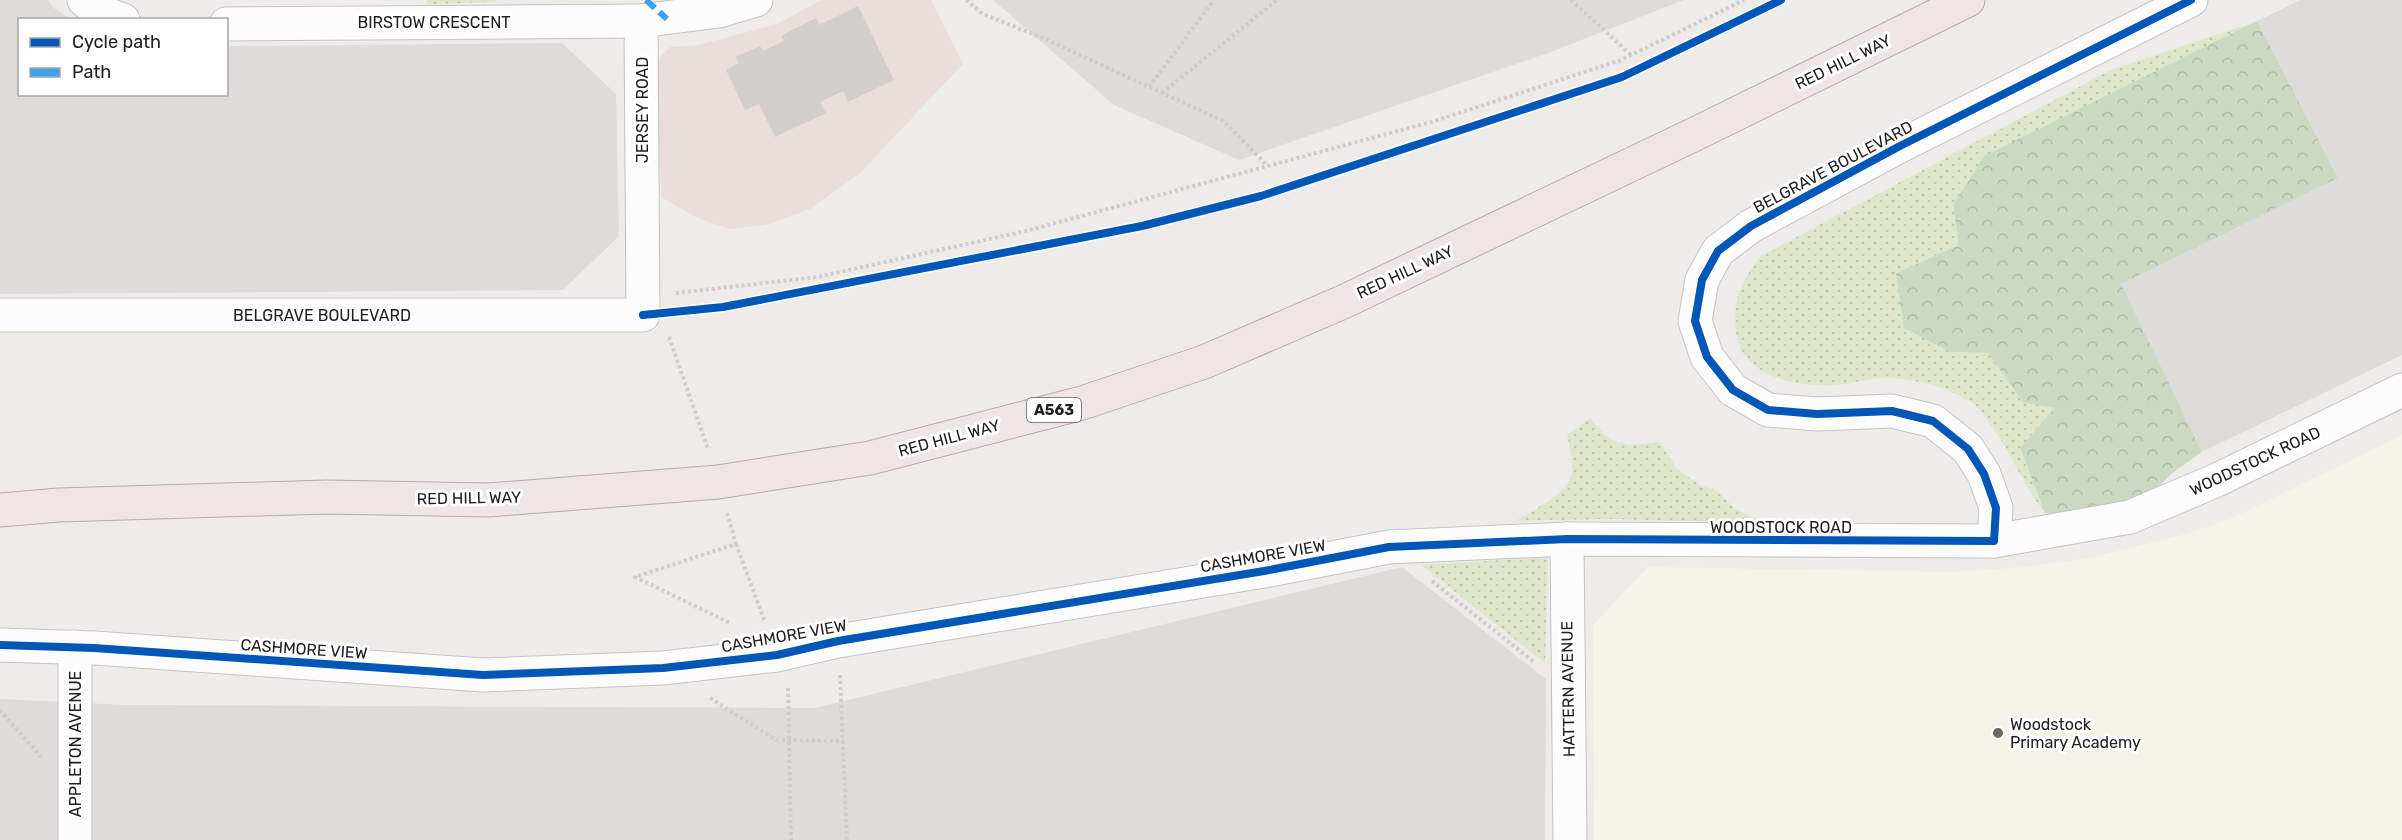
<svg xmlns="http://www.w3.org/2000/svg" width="2402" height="840" font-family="Rubik,sans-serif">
  <defs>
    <pattern id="grass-dots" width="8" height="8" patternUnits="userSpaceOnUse" patternTransform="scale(1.5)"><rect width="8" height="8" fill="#dee7cc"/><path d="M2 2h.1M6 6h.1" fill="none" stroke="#bec6af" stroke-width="1.8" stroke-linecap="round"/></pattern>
    <pattern id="forest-crowns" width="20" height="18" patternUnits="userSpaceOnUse" patternTransform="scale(1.5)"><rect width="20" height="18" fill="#ccd9c2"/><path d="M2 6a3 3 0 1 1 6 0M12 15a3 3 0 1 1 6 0" fill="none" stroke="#afbaa6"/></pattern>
  </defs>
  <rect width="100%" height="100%" fill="#eeece9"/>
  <g fill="#dddcda">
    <path d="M0,0H48L54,8L70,19L20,20V94H226L227,46L562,43L616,94L619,236L563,290L0,294Z"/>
    <path d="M993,0H1684L1548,53L1239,160L1114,105Z"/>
    <path d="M2301,0H2402V355L2202,452L2120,284L2338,178L2257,21Z"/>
    <path d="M1402,567L1546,679L1545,840H0V699L126,705L815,708Z"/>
  </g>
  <path fill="#eadedd" d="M821,0H931L963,64L859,174L810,209L766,225L729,229L698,218L662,198L654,73L660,57L670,47L698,45L777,24Z"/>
  <path fill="#f5f3e7" d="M2402,435V840H1594L1593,625L1648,567L1954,572L2025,567L2090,558L2186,534L2230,519Z"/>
  <g fill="url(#grass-dots)">
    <path d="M427,0H496L495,2L425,4Z"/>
    <path d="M2257,21L1985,156L1953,205L1959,245L1896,273L1950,352L1988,353L2024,403L2056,408L2020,449L2045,513C2022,484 2010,449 1987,420C1983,414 1979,407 1973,403C1944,386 1924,381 1891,378C1873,377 1855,383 1837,385C1799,388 1739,377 1736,330C1733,295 1741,283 1761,256L2111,70Z"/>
    <path d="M1590,418C1614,449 1624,446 1660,442L1677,469L1700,485L1717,491L1733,507L1761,523L1608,519L1516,521C1532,511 1569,493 1572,473C1573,460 1570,447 1567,435Z"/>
    <path d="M1548,557L1545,663L1421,565Z"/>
  </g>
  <path fill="url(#forest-crowns)" d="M2257,21L2338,178L2121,284L2202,452L2171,474L2130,517L2045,513L2020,448L2055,408L2024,403L1988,353L1950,352L1904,328L1896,273L1959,245L1953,205L1984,156Z"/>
  <path fill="#d1cecc" d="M858,6L894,80L848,102L843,91L820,102L826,113L775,137L759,104L745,110L726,70L739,63L736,57L760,46L763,51L784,41L781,36L816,18L819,25Z"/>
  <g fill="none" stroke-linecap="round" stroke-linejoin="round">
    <g stroke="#c4c3c1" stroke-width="35">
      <g id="minor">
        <path d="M84,0L98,11L123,20"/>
        <path d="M226,24L641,21"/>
        <path d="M0,315H643L641,21L719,11L756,0"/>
        <path d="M1567,539L1570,840"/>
        <path d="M1994,541L1996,508L1984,474L1968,449L1933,421L1892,411L1817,414L1768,410L1733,390L1707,357L1695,321L1702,280L1718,251L1751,226L1898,147L2191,0"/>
        <path d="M0,645L94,648L483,675L663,668L777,655L838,641L1264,571L1389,547L1567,539L1994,541L2130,517L2217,480L2402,390"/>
        <path d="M75,840V647"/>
      </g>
    </g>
    <g stroke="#bfa4ae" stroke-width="35">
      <path id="trunk" d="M0,510L59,505L326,497L488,500L718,482L870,458L1082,403L1204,362L1343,302L1693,135L1968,0"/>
    </g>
    <g stroke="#d5cac9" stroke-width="4" stroke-dasharray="3 3" stroke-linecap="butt">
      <path d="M966,0L983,14L1043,38L1223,121L1268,166"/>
      <path d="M1571,0L1631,55"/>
      <path d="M1149,87L1214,0"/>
      <path d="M1162,93L1277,0"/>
      <path d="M676,293L817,277L1026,231L1435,121L1621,60L1744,0"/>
      <path d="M669,337L708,449"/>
      <path d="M727,513L736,544L635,577L732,624"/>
      <path d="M736,544L765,622"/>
      <path d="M1432,581L1534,662"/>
      <path d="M840,675L847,840"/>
      <path d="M788,688L791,840"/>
      <path d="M710,698L776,740L844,741"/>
      <path d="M0,710L41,757"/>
    </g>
    <use href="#minor" stroke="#fcfcfc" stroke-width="33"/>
    <use href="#trunk" stroke="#ede6e5" stroke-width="33"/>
    <path stroke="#3da2ea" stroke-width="6" stroke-dasharray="12 6" stroke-linecap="butt" d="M646,0L667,19"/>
    <g stroke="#fff" stroke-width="11">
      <g id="cycleway">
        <path d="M643,315L723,307L1142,226L1261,196L1622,77L1781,0"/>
        <path d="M0,645L94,648L483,675L663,668L777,655L838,641L1264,571L1389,547L1567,539L1994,541L1996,508L1984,474L1968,449L1933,421L1892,411L1817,414L1768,410L1733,390L1707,357L1695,321L1702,280L1718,251L1751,226L1898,147L2191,0"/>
      </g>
    </g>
    <use href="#cycleway" stroke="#0057b8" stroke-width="8"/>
  </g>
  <circle fill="#686766" stroke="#fff" stroke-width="2" cx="1998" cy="733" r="6"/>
  <g text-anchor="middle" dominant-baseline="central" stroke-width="6" stroke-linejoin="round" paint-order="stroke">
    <rect fill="#fff" stroke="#636363" stroke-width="1.5" x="1027" y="398" width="54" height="24" rx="4.5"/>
    <g font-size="15" font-weight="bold" fill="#202020">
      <text x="1054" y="410">A563</text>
    </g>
    <g font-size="16" fill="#202020" stroke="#fff">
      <text x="434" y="22">BIRSTOW CRESCENT</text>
      <text transform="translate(1843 62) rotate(-26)">RED HILL WAY</text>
      <text transform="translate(642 110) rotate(-90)">JERSEY ROAD</text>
      <text transform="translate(1833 167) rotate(-28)">BELGRAVE BOULEVARD</text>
      <text transform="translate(1405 272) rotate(-25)">RED HILL WAY</text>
      <text x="322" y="315">BELGRAVE BOULEVARD</text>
      <text transform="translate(949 438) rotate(-15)">RED HILL WAY</text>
      <text transform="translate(2255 461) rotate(-25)">WOODSTOCK ROAD</text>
      <text transform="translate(469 498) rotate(-1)">RED HILL WAY</text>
      <text x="1781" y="527">WOODSTOCK ROAD</text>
      <text transform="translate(1263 556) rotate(-10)">CASHMORE VIEW</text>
      <text transform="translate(784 636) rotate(-10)">CASHMORE VIEW</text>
      <text transform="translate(304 649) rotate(4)">CASHMORE VIEW</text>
      <text transform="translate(1568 689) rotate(-91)">HATTERN AVENUE</text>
      <text transform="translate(75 744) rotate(-90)">APPLETON AVENUE</text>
    </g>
    <g font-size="16" fill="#202020" stroke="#fff" text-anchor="start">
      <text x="2010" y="724">Woodstock<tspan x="2010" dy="18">Primary Academy</tspan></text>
    </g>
  </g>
  <rect x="18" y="18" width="210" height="78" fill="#ffffff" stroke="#a6a6a6" stroke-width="1.5"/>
  <rect x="30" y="38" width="30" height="9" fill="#0057b8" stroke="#a6a6a6" stroke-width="1.5"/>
  <text x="72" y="48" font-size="18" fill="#202020">Cycle path</text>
  <rect x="30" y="68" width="30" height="9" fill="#3da2ea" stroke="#a6a6a6" stroke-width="1.5"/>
  <text x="72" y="78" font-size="18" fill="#202020">Path</text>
</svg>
